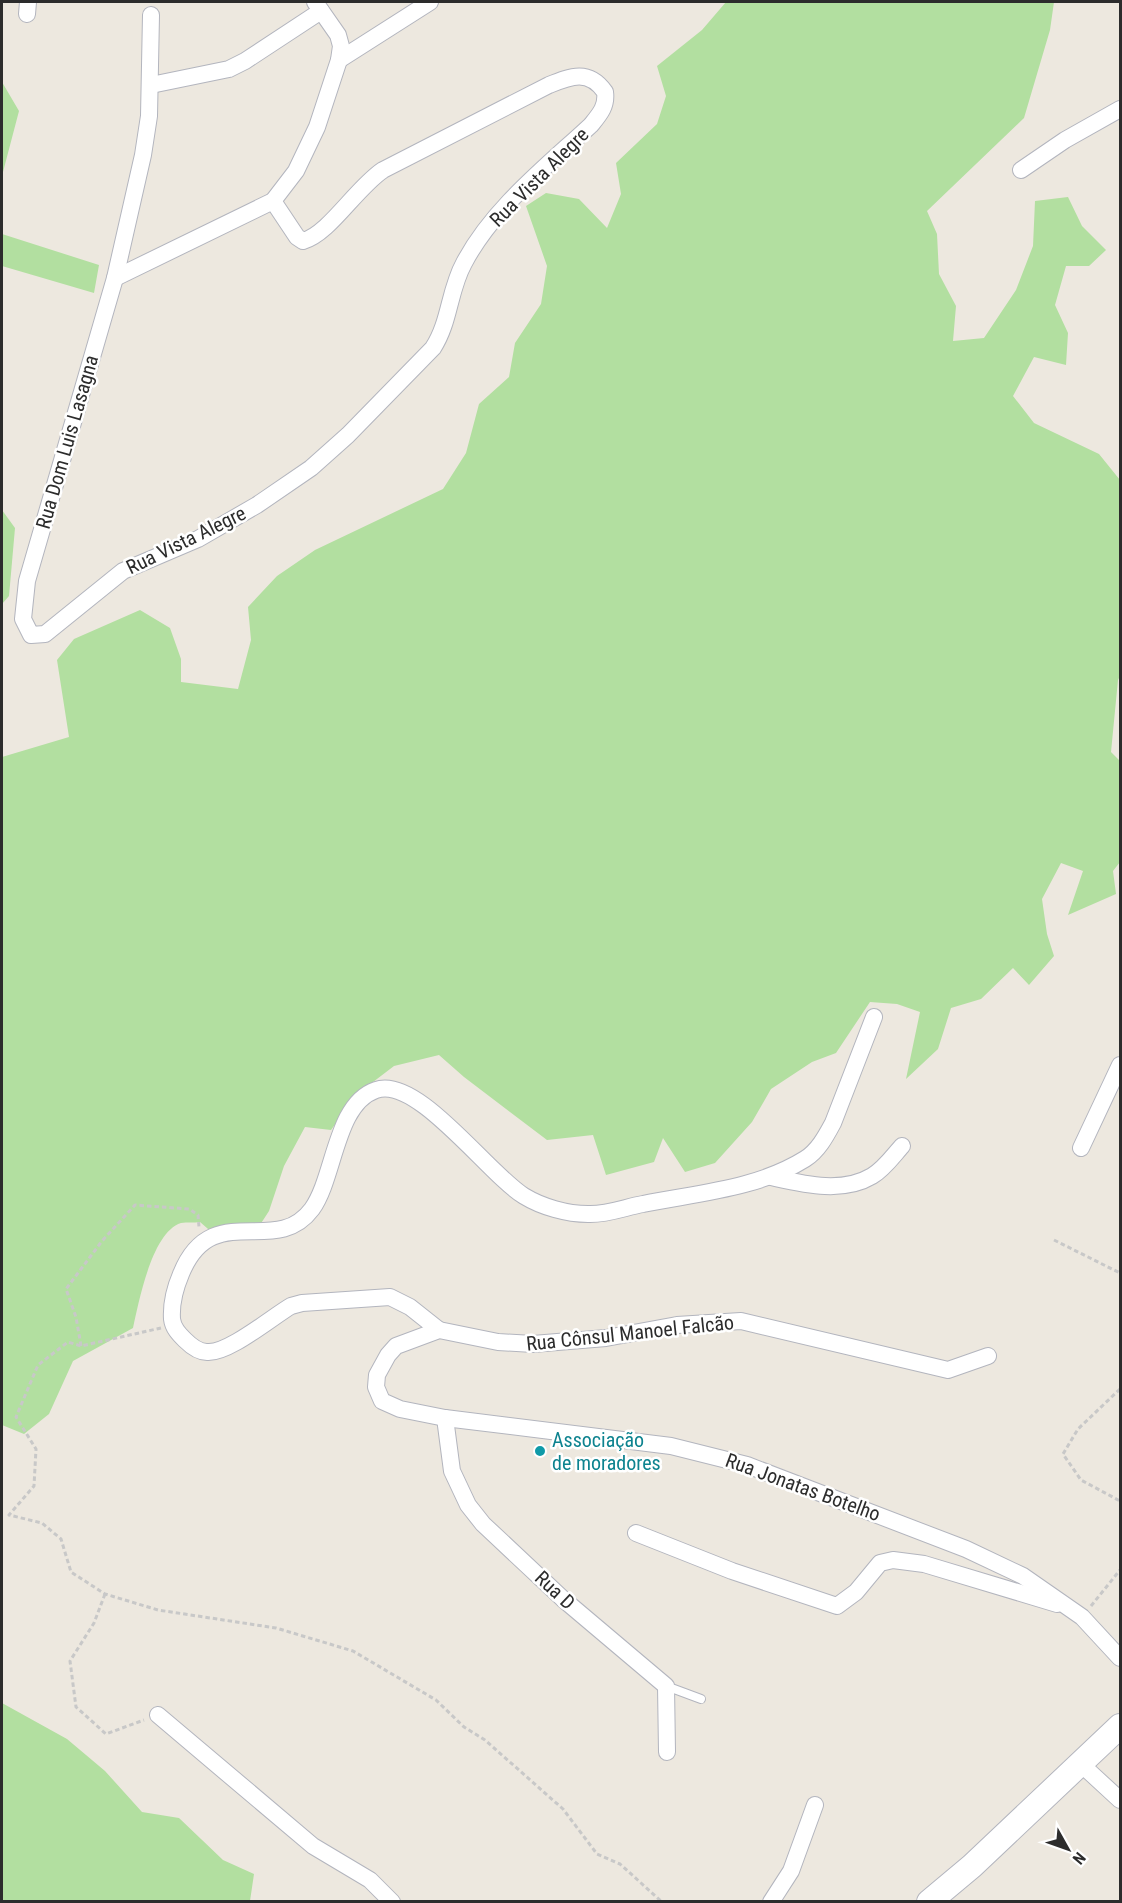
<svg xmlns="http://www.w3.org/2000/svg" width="1122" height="1903" font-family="'Roboto Condensed',sans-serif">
  <rect width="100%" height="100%" fill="#ede8df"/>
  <g fill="#b2dfa0">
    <path d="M726,2H1054L1050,30L1024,118L927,211L937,234L939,274L956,306L953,341L984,338L1016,290L1033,246L1035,201L1068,197L1082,226L1106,250L1089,266H1066L1055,305L1068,333L1066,365L1034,357L1013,396L1034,423L1099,454L1120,480V676L1118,680L1111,752L1120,761V862L1113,871L1116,894L1068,915L1083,871L1061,863L1042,899L1047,934L1054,956L1029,985L1013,968L981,999L951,1008L938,1049L906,1079L920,1012L897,1004L870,1002L836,1053L812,1062L771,1089L752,1122L715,1163L685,1172L663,1138L654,1162L606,1175L593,1135L547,1140L464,1077L439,1055L394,1066L356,1095L331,1130L305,1127L284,1166L269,1211L258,1228L215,1235L200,1222C194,1223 187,1222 181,1223C152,1232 139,1301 133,1328L73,1361L49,1414L24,1434L2,1425V757L69,737L57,660L74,639L140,610L170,628L181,659V682L238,689L251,640L248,607L277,576L315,550L443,489L466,453L479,404L509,377L515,343L541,304L547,266L526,206L546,193L579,199L607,228L621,194L616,163L657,124L666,96L657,66L702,30Z"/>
    <path d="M2,82L19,111L3,172L2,234L99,265L94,293L2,266Z"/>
    <path d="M2,510L15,528L9,596L2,604Z"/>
    <path d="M2,1703L67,1739L105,1771L142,1812L179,1818L223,1860L254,1874L250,1901H2Z"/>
  </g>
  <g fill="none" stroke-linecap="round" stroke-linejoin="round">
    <g stroke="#b3b5be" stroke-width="10">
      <path id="service" d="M666,1686L701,1699"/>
    </g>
    <g stroke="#b3b5be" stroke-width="18">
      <g id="minor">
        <path d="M27,14L28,2"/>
        <path d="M151,15L149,116L143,155L115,278L27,581L23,619L31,635L45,634L123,571L198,539L257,505L311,468L348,435L433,348C450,322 449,290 464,263C493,208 547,166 591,125C600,114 607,106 605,92C589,69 571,76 549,85L383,170C356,188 329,234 303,241L297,237L273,201"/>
        <path d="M339,60L430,2"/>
        <path d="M151,85L229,69L245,61L321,11"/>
        <path d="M1021,170L1065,140L1120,109"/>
        <path d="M115,278L273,201L296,171L317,127L339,60L341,46L338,35L315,2"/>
        <path d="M1081,1148L1120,1065"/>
        <path d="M771,1177C803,1184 842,1194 872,1176C884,1169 893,1156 902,1146"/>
        <path d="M439,1330L410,1307L390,1297L302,1303L291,1306C272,1317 228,1354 207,1352C198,1352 191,1346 185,1340C179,1334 173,1328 172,1319C171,1303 175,1288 181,1274C212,1197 275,1259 312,1209C335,1177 335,1104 376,1090C417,1075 488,1174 524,1196C542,1207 567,1214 588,1214C606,1215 626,1207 643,1204C697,1193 757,1189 805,1159C818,1151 826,1136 833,1123L874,1017"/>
        <path d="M988,1356L948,1370L741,1321L677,1325L606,1338L533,1344L498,1342L439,1330L396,1346L388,1355L377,1375L376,1387L382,1401L400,1409L445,1418L671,1446L747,1465L966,1549L1023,1576L1082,1617L1120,1658"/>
        <path d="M445,1418L452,1471L468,1505L483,1524L563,1599L666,1686L667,1752"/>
        <path d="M636,1533L732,1571L837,1606L856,1592L880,1563L893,1560L924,1564L1057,1604"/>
        <path d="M158,1715L313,1846L370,1880L392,1902"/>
        <path d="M1082,1765L1120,1800"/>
        <path d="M771,1902L791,1871L815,1805"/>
      </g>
    </g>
    <g stroke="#b3b5be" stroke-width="26">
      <path id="secondary" d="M929,1902L972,1866L1120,1726"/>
    </g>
    <g stroke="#c8c8c8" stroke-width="3" stroke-dasharray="4.5 3" stroke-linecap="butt">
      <path d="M1054,1240L1120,1273"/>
      <path d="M161,1328L81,1346L68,1342L38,1365L16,1417L36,1449L34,1486L9,1515L42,1523L61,1539L71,1572L105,1594L158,1610L276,1628L353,1651L436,1700L464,1727L485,1740L563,1809L597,1854L620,1864L662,1902"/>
      <path d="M81,1346L76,1317L66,1289L102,1241L135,1205L189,1209L198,1215L199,1227"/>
      <path d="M1120,1389L1078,1429L1063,1454L1081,1480L1120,1501"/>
      <path d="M105,1594L94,1623L70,1661L76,1707L106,1734L144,1720"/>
      <path d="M1091,1606L1120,1570"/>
    </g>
    <use href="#service" stroke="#fff" stroke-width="8"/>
    <use href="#minor" stroke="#fff" stroke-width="16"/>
    <use href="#secondary" stroke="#fff" stroke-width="24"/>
  </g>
  <circle fill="#0f9aa8" stroke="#fff" stroke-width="2" cx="540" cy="1451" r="6"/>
  <g text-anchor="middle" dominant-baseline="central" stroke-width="5" stroke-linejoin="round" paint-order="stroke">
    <g font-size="20" fill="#2c2c2c" stroke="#fff">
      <text transform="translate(539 177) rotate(-45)">Rua Vista Alegre</text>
      <text transform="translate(67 442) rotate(-74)">Rua Dom Luis Lasagna</text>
      <text transform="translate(186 540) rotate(-26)">Rua Vista Alegre</text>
      <text transform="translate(630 1333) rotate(-6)">Rua Cônsul Manoel Falcão</text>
      <text transform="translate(803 1487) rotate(20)">Rua Jonatas Botelho</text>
      <text transform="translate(555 1590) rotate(43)">Rua D</text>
    </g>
    <g font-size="20" fill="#0d838f" stroke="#fff" text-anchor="start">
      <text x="552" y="1440">Associação<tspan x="552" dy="23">de moradores</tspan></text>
    </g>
  </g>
  <rect width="1122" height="1903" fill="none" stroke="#2c2c2c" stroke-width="6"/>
  <g transform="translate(1068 1849) rotate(130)" stroke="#ffffff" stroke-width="4.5" paint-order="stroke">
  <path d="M0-4.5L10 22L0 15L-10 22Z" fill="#2c2c2c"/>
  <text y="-9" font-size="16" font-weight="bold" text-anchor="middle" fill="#2c2c2c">N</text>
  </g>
</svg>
